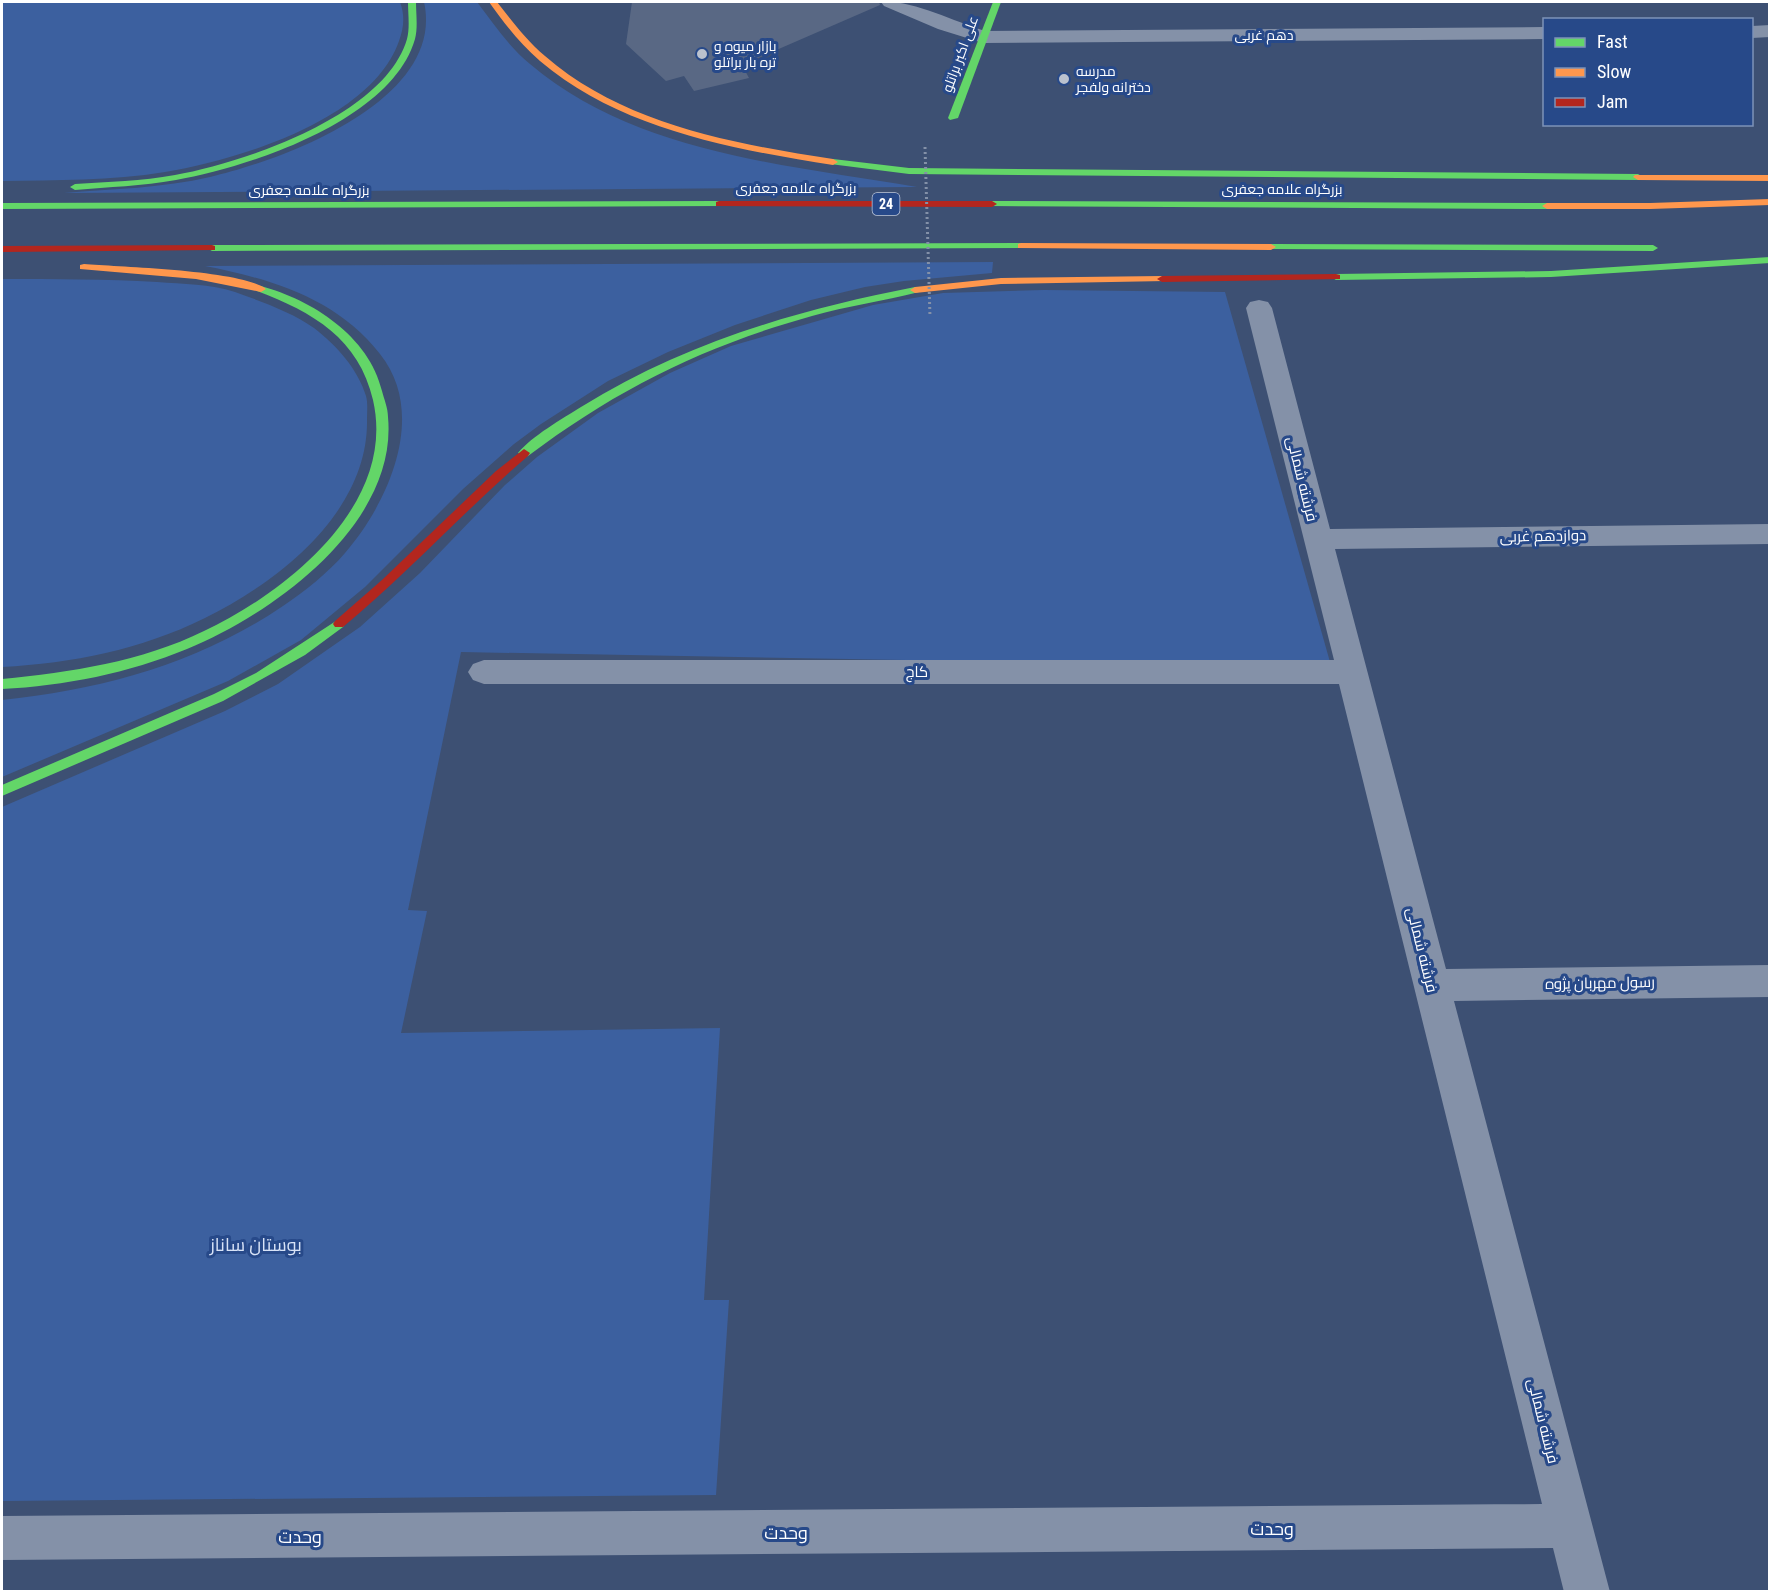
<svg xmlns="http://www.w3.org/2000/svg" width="1771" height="1593" font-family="'Roboto Condensed',Cairo,sans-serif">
  <rect width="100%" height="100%" fill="#3d5073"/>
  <g fill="#3c609f">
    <path d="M2,2H400C405,15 404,28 399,41C372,119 239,160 165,172C111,181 56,180 2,181Z"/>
    <path d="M424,2H477C493,23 509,47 530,64C637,154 784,164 917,187L64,193C113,189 163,188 210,177C283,160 446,100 424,2Z"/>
    <path d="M993,262L992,273L904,281L865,287L811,300L735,325L668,352L608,381L541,424L514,444L463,489L365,587L301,640L228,681L2,777V700C104,689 197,664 283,606C305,591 328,573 345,553C389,502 428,414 380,354C336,298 271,279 205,266Z"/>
    <path d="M2,279C53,279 106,279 157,282C183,284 210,284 235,292C260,301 292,312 314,328C336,345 358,369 366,396C368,403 367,412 367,419C369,511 280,581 205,618C140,650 73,663 2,667Z"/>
    <path d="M1044,290L1225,292L1330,662L962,661L461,652L408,910L427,911L401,1033L720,1028L704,1300H729L716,1495L2,1501V807L225,711L278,684L360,627L420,573L505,485L537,457L598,413L670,373L731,346L873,305L943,293Z"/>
  </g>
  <path fill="#596884" d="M632,2H879L880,5L742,65L749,78L694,91L684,76L666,81L626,44Z"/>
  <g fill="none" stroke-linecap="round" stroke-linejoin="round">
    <g fill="#8491a8" fill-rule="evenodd">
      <path d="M881,2C913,0 952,21 985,31L1544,27V39L983,43L938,29L884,6Z"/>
      <path d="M1770,25V37L1752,38V26Z"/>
      <path d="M1259,300L1268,302L1272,308L1330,529L1770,524V544L1335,549L1446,969L1770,965V997L1454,1001L1610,1592H1564L1553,1548L2,1560V1516L1542,1504L1339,684H484L473,680L468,672L473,664L484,660H1334L1246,308L1250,302Z"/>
    </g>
    <g fill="#63d668" fill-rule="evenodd">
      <path d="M408,2H416C416,13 418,28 415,39C392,120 250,167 176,180C142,186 109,187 75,190L70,187L75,184C108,182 142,181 175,175C246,162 385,115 407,39C410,28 408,13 408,2Z"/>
      <path d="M993,2H1001L958,118L950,120L948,118Z"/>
      <path d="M833,159L909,168L1638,174L1643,177L1638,180L909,174L830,164L828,162Z"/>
      <path d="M719,201L722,202V206L2,209V203Z"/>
      <path d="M992,201L1547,203L1552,206L1547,209L989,206L987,204Z"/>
      <path d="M1021,243L1024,244V248L212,251L207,248L212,245Z"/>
      <path d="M1271,244L1653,245L1658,248L1653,251L1268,249L1266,247Z"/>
      <path d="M1770,257V263L1551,277L1336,280L1331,277L1336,274L1551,271Z"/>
      <path d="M261,286C312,300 369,336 382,391C384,399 388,408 388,417C398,524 273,614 187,649C129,673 64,686 2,689V679C71,672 141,662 204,631C287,592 397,504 373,400C359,339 313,312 257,291L256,289Z"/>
      <path d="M915,287L919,288V292C883,301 847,306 812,316C704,346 617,389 528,456L524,457L518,453C532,436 562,419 581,407C684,343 797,310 915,287Z"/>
      <path d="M339,619L345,624L343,627L305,655L223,701L2,796V785L214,694L256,673Z"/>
    </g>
    <g fill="#ff974d" fill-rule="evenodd">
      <path d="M489,2H497C512,21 526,40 545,56C623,124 734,144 833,159L838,162L833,165C732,149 620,129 540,61C520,44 504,23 489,2Z"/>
      <path d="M1635,175H1770V181L1638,180L1633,177Z"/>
      <path d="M1770,199V205L1650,209H1547L1542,206L1547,203H1650Z"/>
      <path d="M1021,243L1271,244L1276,247L1271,250L1018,248V244Z"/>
      <path d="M84,264C120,267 242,270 266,289L261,292L196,279L80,269V265Z"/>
      <path d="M1162,276L1166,277V281L1001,284L915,293L910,290L915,287L1001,278Z"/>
    </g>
    <g fill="#b3261e" fill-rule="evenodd">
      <path d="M719,201H992L997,204L992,207L716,206V202Z"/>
      <path d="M212,245L215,246V250L2,252V246Z"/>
      <path d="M1336,274L1340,275V279L1162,282L1157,279L1162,276Z"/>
      <path d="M524,449L530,453L528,456C464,511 408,573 343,627H335L333,624L335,621L382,580L496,471Z"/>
    </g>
    <path stroke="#8491a8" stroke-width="3" stroke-dasharray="2 3" stroke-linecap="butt" d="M925,147L930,317"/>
  </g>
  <g fill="#bbc2ce" stroke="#274989" stroke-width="2">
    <circle cx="702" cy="54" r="6"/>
    <circle cx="1064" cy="79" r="6"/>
  </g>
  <g text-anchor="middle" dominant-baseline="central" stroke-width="6" stroke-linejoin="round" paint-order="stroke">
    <g font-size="14" fill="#fff" stroke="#274989">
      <text x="1264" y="35">دهم غربی</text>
      <text transform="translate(960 54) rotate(-70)">علی اکبر براتلو</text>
      <text x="796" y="188">بزرگراه علامه جعفری</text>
      <text x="1282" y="189">بزرگراه علامه جعفری</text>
      <text x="309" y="190">بزرگراه علامه جعفری</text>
    </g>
    <g font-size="14" fill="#fff" stroke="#274989" text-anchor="start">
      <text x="714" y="46">بازار میوه و<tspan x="714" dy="16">تره بار براتلو</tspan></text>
      <text x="1076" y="71">مدرسه<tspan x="1076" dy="16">دخترانه ولفجر</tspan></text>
    </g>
    <rect fill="#274989" stroke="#bec8dc" stroke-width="1.5" x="872.5" y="193" width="27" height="22" rx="4.5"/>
    <g font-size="14" font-weight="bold" fill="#fff">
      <text x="886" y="204">24</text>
    </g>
    <g font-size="15" fill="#fff" stroke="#274989">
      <text transform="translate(1302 479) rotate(76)">فرشته شمالی</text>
      <text transform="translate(1543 536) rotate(-1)">دوازدهم غربی</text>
      <text x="917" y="672">کاج</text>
      <text transform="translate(1422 950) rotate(76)">فرشته شمالی</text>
      <text transform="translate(1600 983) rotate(-1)">رسول مهربان پژوه</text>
      <text transform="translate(1543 1421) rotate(76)">فرشته شمالی</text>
    </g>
    <g font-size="18" fill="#d8e3f7" stroke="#274989">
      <text x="256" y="1244">بوستان ساناز</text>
    </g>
    <g font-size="18" fill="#fff" stroke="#274989">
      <text x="1272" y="1528">وحدت</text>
      <text x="786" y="1532">وحدت</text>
      <text x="300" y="1536">وحدت</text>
    </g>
  </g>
  <rect width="1771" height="1593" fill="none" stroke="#ffffff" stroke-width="6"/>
  <rect x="1543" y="18" width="210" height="108" fill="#274989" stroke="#7d92b8" stroke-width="1.5"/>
  <rect x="1555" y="38" width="30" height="9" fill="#63d668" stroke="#7d92b8" stroke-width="1.5"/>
  <text x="1597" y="48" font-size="18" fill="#ffffff">Fast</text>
  <rect x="1555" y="68" width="30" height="9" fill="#ff974d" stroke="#7d92b8" stroke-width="1.5"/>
  <text x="1597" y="78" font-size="18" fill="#ffffff">Slow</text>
  <rect x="1555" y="98" width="30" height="9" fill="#b3261e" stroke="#7d92b8" stroke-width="1.5"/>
  <text x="1597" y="108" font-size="18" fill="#ffffff">Jam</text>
</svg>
